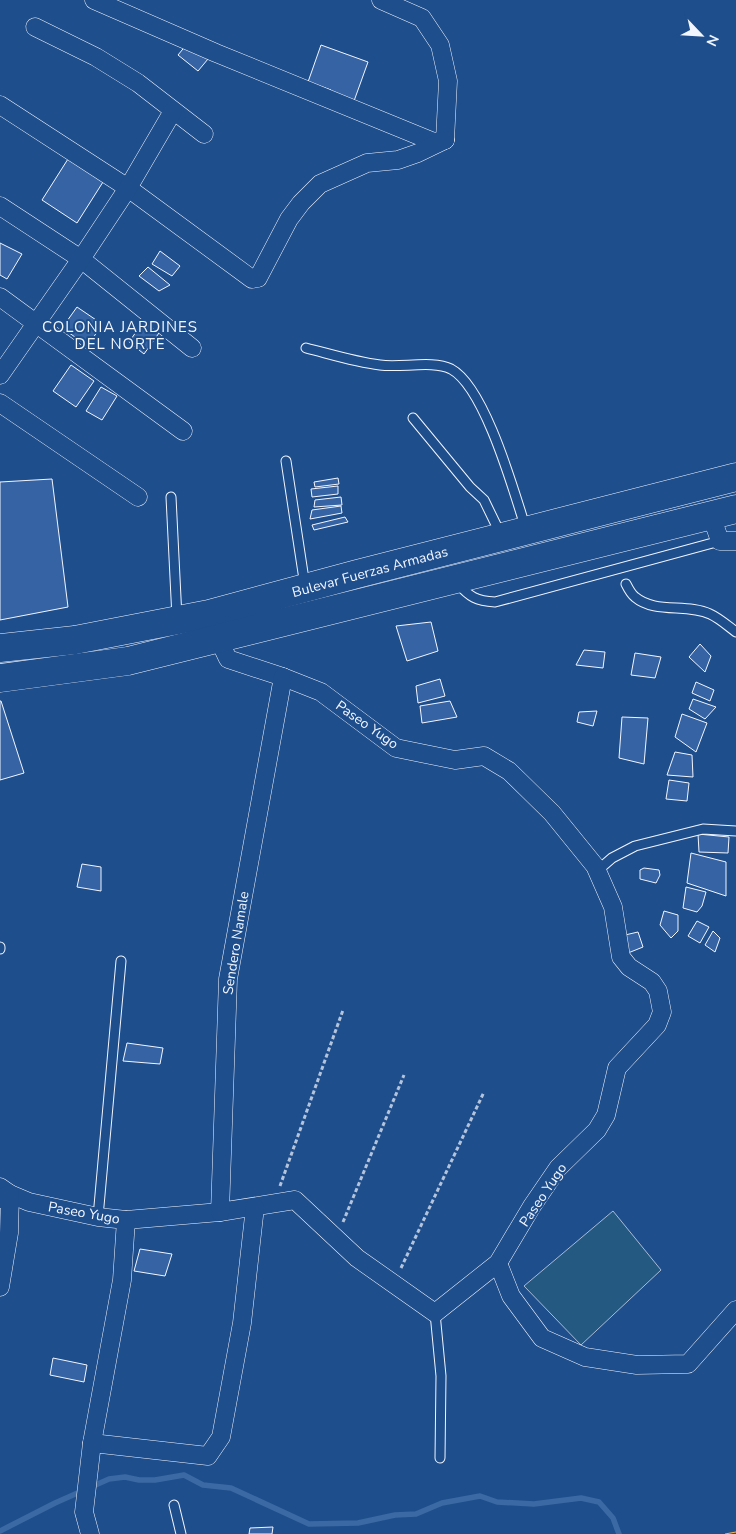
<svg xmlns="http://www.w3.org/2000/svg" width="736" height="1534" font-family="'Nunito Sans',sans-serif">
  <rect width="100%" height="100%" fill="#1f4e8c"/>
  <path fill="#245a82" stroke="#a8bbd7" d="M613,1211L661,1270L581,1345L524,1286Z"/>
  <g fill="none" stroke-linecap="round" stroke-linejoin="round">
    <path stroke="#3b69a3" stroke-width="5.5" d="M0,1531L55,1503L109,1479L125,1477L139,1480H155L184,1475L203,1485L231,1488L309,1524L358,1523L395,1515L416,1514L442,1503L480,1496L497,1502L534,1504L581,1498L599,1502L613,1518L619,1534"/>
  </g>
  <g fill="#3563a3" stroke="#f2f6ff">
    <path d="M187,44L208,59L198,71L178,55Z"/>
    <path d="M321,45L368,62L354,101L331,93V90L308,82Z"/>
    <path d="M68,159L103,182L77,223L42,200Z"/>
    <path d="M0,243L22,254L7,279L0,275Z"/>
    <path d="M160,251L180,266L172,276L152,264Z"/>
    <path d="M148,267L170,285L159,291L139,276Z"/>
    <path d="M77,307L102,324L88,346L62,328Z"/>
    <path d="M143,322L159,333L144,354L129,342Z"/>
    <path d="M71,365L94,381L76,407L53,391Z"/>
    <path d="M101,387L117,396L102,420L86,411Z"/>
    <path d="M338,478L339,484L315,487L314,482Z"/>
    <path d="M52,479L68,607L0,620V482Z"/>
    <path d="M338,486V494L312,497L311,489Z"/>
    <path d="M341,497L342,505L314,507L315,500Z"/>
    <path d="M341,506L342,513L310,519L312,510Z"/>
    <path d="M345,517L348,522L314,530L312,525Z"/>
    <path d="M431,622L438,651L407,661L396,626Z"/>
    <path d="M700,644L711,656L705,672L689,657Z"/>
    <path d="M584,650L605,652L603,668L576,665Z"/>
    <path d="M635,653L661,657L655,678L631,675Z"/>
    <path d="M440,679L445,696L418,703L416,686Z"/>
    <path d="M696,682L714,690L710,701L692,693Z"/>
    <path d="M693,699L716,707L705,719L689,709Z"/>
    <path d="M0,701H1L24,773L0,780Z"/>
    <path d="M450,701L457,717L422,723L420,706Z"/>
    <path d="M597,711L593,726L577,722L579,712Z"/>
    <path d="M682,714L707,723L696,752L675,737Z"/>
    <path d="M622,717L648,718L644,764L619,758Z"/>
    <path d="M675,752L692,755L693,777L667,775Z"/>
    <path d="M669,780L689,783L687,801L666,799Z"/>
    <path d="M698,834L729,837L728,853L699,852Z"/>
    <path d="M691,853L726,862V896L687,883Z"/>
    <path d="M82,864L101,867V891L77,887Z"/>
    <path d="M644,868L659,870L660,875L656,883L640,879V870Z"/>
    <path d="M686,887L706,892L702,906L697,912L683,908Z"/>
    <path d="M664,911L678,915V931L671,938L660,925Z"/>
    <path d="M697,921L709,927L700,943L688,936Z"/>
    <path d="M713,931L720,938L715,952L705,945Z"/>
    <path d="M638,932L643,947L628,953L625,935Z"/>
    <path d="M127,1043L163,1048L160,1064L123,1061Z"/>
    <path d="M140,1249L172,1254L165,1276L134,1271Z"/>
    <path d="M53,1358L87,1365L84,1382L50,1375Z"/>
    <path d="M273,1527L272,1534H249L250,1528Z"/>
  </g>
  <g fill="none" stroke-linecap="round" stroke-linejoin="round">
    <g stroke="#f2f6ff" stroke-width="11">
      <g id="service">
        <path d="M306,348C330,354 355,362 380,365C401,368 433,360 451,369C485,387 514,492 526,529"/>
        <path d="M413,418L470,487L484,500L501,535"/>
        <path d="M286,461L305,586"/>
        <path d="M171,497L177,618"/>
        <path d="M457,583C470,597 476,601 495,602L720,541"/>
        <path d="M626,584C628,588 631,594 635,597C655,614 687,603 710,614C719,618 728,626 736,632"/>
        <path d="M597,871L612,858L635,846L703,829L736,831"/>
        <path d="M0,949V947"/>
        <path d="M98,1217L121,961"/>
        <path d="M435,1313L441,1376L440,1458"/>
        <path d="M174,1505L181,1534"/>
      </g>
    </g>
    <g stroke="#f2f6ff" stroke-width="19">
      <g id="minor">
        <path d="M94,0L216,53L434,142L445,140"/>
        <path d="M381,0L422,18L440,45L448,81L445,140"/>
        <path d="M35,27L96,57L138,83L204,134"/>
        <path d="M0,105L128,188L252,279L258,278L289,219L301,203L320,184L367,163L398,160L418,153L445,140"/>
        <path d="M0,206L81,259L192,348"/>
        <path d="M0,297L183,431"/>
        <path d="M0,375L81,259L128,188L173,111"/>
        <path d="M0,403L138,497"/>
        <path d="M711,515L720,541H736"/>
        <path d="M0,1187L10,1194L29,1202L98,1217L126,1220L220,1212L295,1200L357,1258L435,1313L498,1263L532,1206L558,1168L597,1130L606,1115L617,1068L657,1025L662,1012L658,991L652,982L629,967L621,957L613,907L595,866L552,813L509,771L484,756L455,760L396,748L321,692L283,677L228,659L218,638"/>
        <path d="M220,1212L228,979L283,677"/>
        <path d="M498,1263L511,1296L542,1338L585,1357L637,1365L688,1364L736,1310"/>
        <path d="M0,1287L9,1233L10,1194L0,1199"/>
        <path d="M92,1443L208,1456L221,1437L242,1323L255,1207"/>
        <path d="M90,1534L84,1512L92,1443L122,1280L126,1220"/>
      </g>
    </g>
    <g stroke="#f2f6ff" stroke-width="29">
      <g id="trunk">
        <path d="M0,648L75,640L209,614L357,574L736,477"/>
        <path d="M0,678L128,661L736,509"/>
      </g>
    </g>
    <g stroke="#b3c4dc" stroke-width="3" stroke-dasharray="4 2.5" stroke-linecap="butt">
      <path d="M280,1186L343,1010"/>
      <path d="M343,1222L404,1075"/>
      <path d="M401,1268L484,1092"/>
    </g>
    <use href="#service" stroke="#1f4e8c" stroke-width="9"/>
    <use href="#minor" stroke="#1f4e8c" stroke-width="18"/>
    <use href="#trunk" stroke="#1f4e8c" stroke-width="28"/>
    <path stroke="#ffb74d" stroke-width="1" stroke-dasharray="18 4 2.5 4" stroke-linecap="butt" d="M725,1534L736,1532"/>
  </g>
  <g text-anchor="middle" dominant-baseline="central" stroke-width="4" stroke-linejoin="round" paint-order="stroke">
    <g font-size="14" fill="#f2f6ff" stroke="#1f4e8c">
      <text transform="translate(370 572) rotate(-15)">Bulevar Fuerzas Armadas</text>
      <text transform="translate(367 725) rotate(35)">Paseo Yugo</text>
      <text transform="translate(236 943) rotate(-81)">Sendero Namale</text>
      <text transform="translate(543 1195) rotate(-56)">Paseo Yugo</text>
      <text transform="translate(84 1213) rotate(10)">Paseo Yugo</text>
    </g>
    <g font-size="15" letter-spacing="1" fill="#f2f6ff" stroke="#1f4e8c">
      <text x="120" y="327">COLONIA JARDINES<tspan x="120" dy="17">DEL NORTE</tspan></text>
    </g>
  </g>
  <g transform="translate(701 35) rotate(115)" stroke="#1f4e8c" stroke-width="4" paint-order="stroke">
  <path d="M0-4L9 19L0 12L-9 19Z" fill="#f2f6ff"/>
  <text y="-8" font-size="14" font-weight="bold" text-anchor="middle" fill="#f2f6ff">N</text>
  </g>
</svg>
